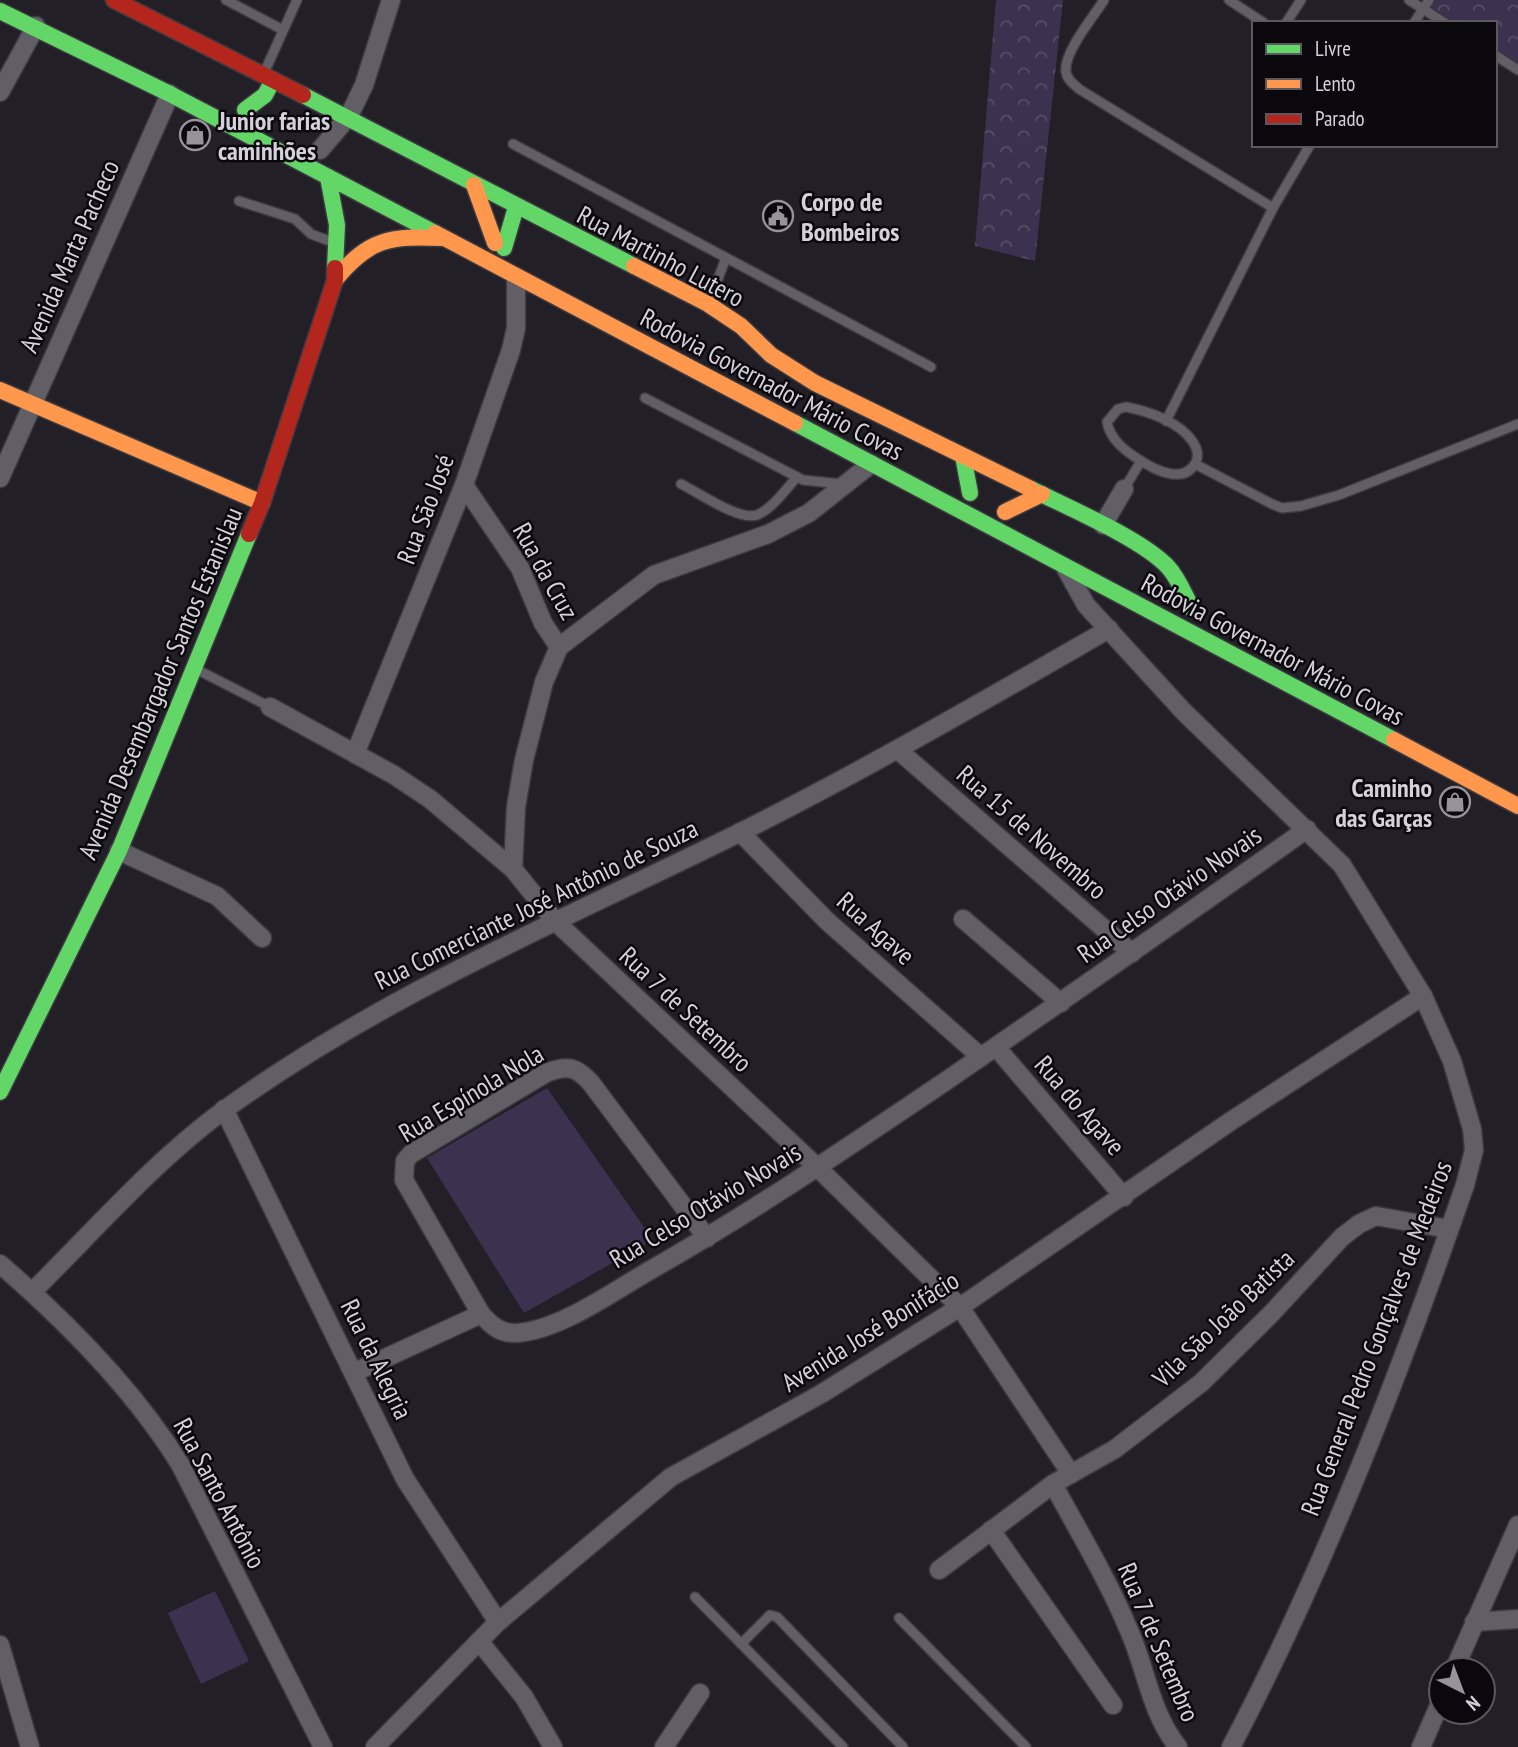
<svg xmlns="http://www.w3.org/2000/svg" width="1518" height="1747" font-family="'PT Sans Narrow',sans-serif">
  <defs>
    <pattern id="forest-crowns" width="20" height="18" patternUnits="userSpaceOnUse" patternTransform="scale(1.75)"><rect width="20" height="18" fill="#3c314e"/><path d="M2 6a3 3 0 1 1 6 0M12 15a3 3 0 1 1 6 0" fill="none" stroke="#574e67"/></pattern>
  </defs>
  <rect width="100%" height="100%" fill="#221f26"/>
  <g fill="url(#forest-crowns)">
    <path d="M996,0H1063L1035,261L975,246Z"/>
    <path d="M1424,0H1518V75L1495,59V23H1443L1422,9Z"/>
  </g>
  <g fill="#3c314e">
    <path d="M547,1088L653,1240L524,1313L427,1158Z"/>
    <path d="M215,1591L249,1661L201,1684L168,1613Z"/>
  </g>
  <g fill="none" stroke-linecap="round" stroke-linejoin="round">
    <g stroke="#3c3a40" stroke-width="12">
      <g id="lane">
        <path d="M226,0L283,30"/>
        <path d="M1104,0C1094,16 1063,53 1066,72C1067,80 1074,84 1079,89L1273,208"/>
        <path d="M1229,0L1264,23"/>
        <path d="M1409,0L1445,23"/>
        <path d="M1286,23L1301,0"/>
        <path d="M1414,23L1429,0"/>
        <path d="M1495,55L1518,70"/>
        <path d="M264,73L297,0"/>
        <path d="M513,144L931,367"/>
        <path d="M239,201L295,219L311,234L332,242"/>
        <path d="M709,302L726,258"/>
        <path d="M645,398L803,480L842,484"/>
        <path d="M1126,407C1148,411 1180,422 1193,442C1197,448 1199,455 1196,462C1184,486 1153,469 1138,459C1124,450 1110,439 1107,422L1118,409Z"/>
        <path d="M1166,421L1273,208L1310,145"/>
        <path d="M1195,464L1272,504L1282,508L1301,506L1339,495L1518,424"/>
        <path d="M681,484C699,493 739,521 757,515C772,509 786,489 797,477"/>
        <path d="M1124,489L1141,461"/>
        <path d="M194,668L270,707"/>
        <path d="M695,1597L843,1747"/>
        <path d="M899,1618L1026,1747"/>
        <path d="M741,1644L770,1615L777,1617L903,1747"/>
      </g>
    </g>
    <g stroke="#3c3a40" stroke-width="21">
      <g id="street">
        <path d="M0,92L36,26"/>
        <path d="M320,150L349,116L364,85L391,0"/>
        <path d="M0,478L170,94"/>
        <path d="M464,485L520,568L543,623L559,647"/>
        <path d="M1103,525L1124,489"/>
        <path d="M1066,569L1086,605L1184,712L1342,865L1423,996L1452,1061L1472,1129L1474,1150L1465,1185C1399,1376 1325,1568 1231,1747"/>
        <path d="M270,707L394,775L430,799L513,869L555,921L818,1168L960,1307L1071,1474"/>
        <path d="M898,750L1132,953"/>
        <path d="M355,754L464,485L511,350L516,328V277"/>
        <path d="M740,832L827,921L981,1057"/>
        <path d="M119,851L217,896L262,938"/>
        <path d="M513,869L516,807L524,760L544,682L559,647L654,575L768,534L809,513L871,464"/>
        <path d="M963,919L1061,1003"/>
        <path d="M996,1047L1124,1197"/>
        <path d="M224,1109L405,1479L498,1622"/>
        <path d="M0,1264C67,1322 133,1388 180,1464L323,1747"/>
        <path d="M32,1292C94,1231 157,1158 227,1108C385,994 565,919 739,833C865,770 987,699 1109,629"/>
        <path d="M481,1314L404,1180L405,1161L411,1154L546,1073C567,1065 576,1066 591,1083L707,1238"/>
        <path d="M355,1372L481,1314C491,1325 500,1334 517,1333C561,1330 615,1290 654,1268C754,1211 848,1147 943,1083C1065,999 1186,915 1307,829"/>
        <path d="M1053,1484C1079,1532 1107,1578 1128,1628C1146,1667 1150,1712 1178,1747"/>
        <path d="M991,1530L1113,1705"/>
        <path d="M939,1570L1053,1484L1115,1449L1201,1383L1271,1314L1342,1237L1359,1224L1376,1216L1449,1229"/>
        <path d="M1474,1622L1518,1619"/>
        <path d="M479,1641L524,1697L553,1747"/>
        <path d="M0,1645L30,1747"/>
        <path d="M1454,1670L1518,1525"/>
        <path d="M375,1747L498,1622L671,1477L821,1394L960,1307L1231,1121L1423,996"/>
        <path d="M664,1747L700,1693"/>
        <path d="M1421,1747L1441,1701"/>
      </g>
    </g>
    <g stroke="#3c3a40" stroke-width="19">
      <g id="fast">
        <path d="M0,11L170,94L435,233"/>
        <path d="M303,95L634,266"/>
        <path d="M245,110L265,95L273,80"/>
        <path d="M328,177L337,225L335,268"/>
        <path d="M504,248L516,207"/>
        <path d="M795,423L1394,740"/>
        <path d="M963,456L970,493"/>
        <path d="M1031,489C1067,507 1142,539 1168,567C1179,579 1185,596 1193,610"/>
        <path d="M0,1092L119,851L249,534"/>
      </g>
    </g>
    <g stroke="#3c3a40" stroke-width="19">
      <g id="slow">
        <path d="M474,185L495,243"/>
        <path d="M435,233L795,423"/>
        <path d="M634,266L708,304L741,326L771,355L815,383L1031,489"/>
        <path d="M335,280C369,238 390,236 442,238"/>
        <path d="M0,390L262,503"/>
        <path d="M1005,512L1042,494"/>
        <path d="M1394,740L1518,806"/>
      </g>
    </g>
    <g stroke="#3c3a40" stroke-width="19">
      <g id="jam">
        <path d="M114,0L303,95"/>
        <path d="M249,534L262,503L335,280V268"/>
      </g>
    </g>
    <use href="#lane" stroke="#615f65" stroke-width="9"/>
    <use href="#street" stroke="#615f65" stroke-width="18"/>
    <use href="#fast" stroke="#63d668" stroke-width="16"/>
    <use href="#slow" stroke="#ff974d" stroke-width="16"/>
    <use href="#jam" stroke="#b3261e" stroke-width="16"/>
  </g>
  <defs>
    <g id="shop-ring" transform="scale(1.575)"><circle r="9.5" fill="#0a080d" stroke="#96939b" stroke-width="1.5"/><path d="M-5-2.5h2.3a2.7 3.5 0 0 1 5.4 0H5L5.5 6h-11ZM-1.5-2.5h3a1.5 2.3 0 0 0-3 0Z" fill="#96939b"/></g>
    <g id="civic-ring" transform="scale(1.575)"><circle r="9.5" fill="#0a080d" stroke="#96939b" stroke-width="1.5"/><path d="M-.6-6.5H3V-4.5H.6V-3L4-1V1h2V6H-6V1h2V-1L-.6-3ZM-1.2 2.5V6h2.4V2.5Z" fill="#96939b"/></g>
  </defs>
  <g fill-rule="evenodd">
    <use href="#shop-ring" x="195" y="135"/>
    <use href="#civic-ring" x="778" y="216"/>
    <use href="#shop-ring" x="1455" y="802"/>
  </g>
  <g text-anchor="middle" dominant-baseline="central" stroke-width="5" stroke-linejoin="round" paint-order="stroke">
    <g font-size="26" font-weight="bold" fill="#d4d1da" stroke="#0a080d" text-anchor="start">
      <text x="218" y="120">Junior farias<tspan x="218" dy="30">caminhões</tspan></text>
      <text x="801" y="201">Corpo de<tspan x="801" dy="30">Bombeiros</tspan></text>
      <text x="1432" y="787" text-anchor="end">Caminho<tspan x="1432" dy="30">das Garças</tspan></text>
    </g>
    <g font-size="26" fill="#d4d1da" stroke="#0a080d">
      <text transform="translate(69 256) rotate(-66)">Avenida Marta Pacheco</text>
      <text transform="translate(661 256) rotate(28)">Rua Martinho Lutero</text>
      <text transform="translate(772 384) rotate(28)">Rodovia Governador Mário Covas</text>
      <text transform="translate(425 509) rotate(-69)">Rua São José</text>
      <text transform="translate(546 571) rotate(61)">Rua da Cruz</text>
      <text transform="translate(1273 649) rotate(28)">Rodovia Governador Mário Covas</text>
      <text transform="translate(160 683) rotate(-67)">Avenida Desembargador Santos Estanislau</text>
      <text transform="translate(1032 832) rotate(41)">Rua 15 de Novembro</text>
      <text transform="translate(1169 894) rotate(-35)">Rua Celso Otávio Novais</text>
      <text transform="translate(536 904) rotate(-26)">Rua Comerciante José Antônio de Souza</text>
      <text transform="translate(876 928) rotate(42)">Rua Agave</text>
      <text transform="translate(686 1009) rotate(43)">Rua 7 de Setembro</text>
      <text transform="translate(471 1093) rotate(-31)">Rua Espínola Nola</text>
      <text transform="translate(1080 1105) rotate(49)">Rua do Agave</text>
      <text transform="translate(705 1205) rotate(-31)">Rua Celso Otávio Novais</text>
      <text transform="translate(1223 1318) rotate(-44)">Vila São João Batista</text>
      <text transform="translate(870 1331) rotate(-32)">Avenida José Bonifácio</text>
      <text transform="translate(1376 1338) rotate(-69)">Rua General Pedro Gonçalves de Medeiros</text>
      <text transform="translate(377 1359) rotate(64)">Rua da Alegria</text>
      <text transform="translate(220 1493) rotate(62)">Rua Santo Antônio</text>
      <text transform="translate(1159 1642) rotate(67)">Rua 7 de Setembro</text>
    </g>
  </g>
  <rect x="1252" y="21" width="245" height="126" fill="#0a080d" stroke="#5b585f" stroke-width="2"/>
  <rect x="1266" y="44" width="35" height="10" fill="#63d668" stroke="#5b585f" stroke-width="2"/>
  <text x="1315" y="56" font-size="21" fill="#d4d1da">Livre</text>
  <rect x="1266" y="79" width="35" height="10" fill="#ff974d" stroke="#5b585f" stroke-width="2"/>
  <text x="1315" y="91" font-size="21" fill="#d4d1da">Lento</text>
  <rect x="1266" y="114" width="35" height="10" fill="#b3261e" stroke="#5b585f" stroke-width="2"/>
  <text x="1315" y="126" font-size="21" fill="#d4d1da">Parado</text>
  <g transform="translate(1462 1691) rotate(138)"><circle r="33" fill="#0a080d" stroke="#5b585f" stroke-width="2"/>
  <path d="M0-5L12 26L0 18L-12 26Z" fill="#96939b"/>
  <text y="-10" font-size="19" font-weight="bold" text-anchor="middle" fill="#d4d1da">N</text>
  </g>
</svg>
